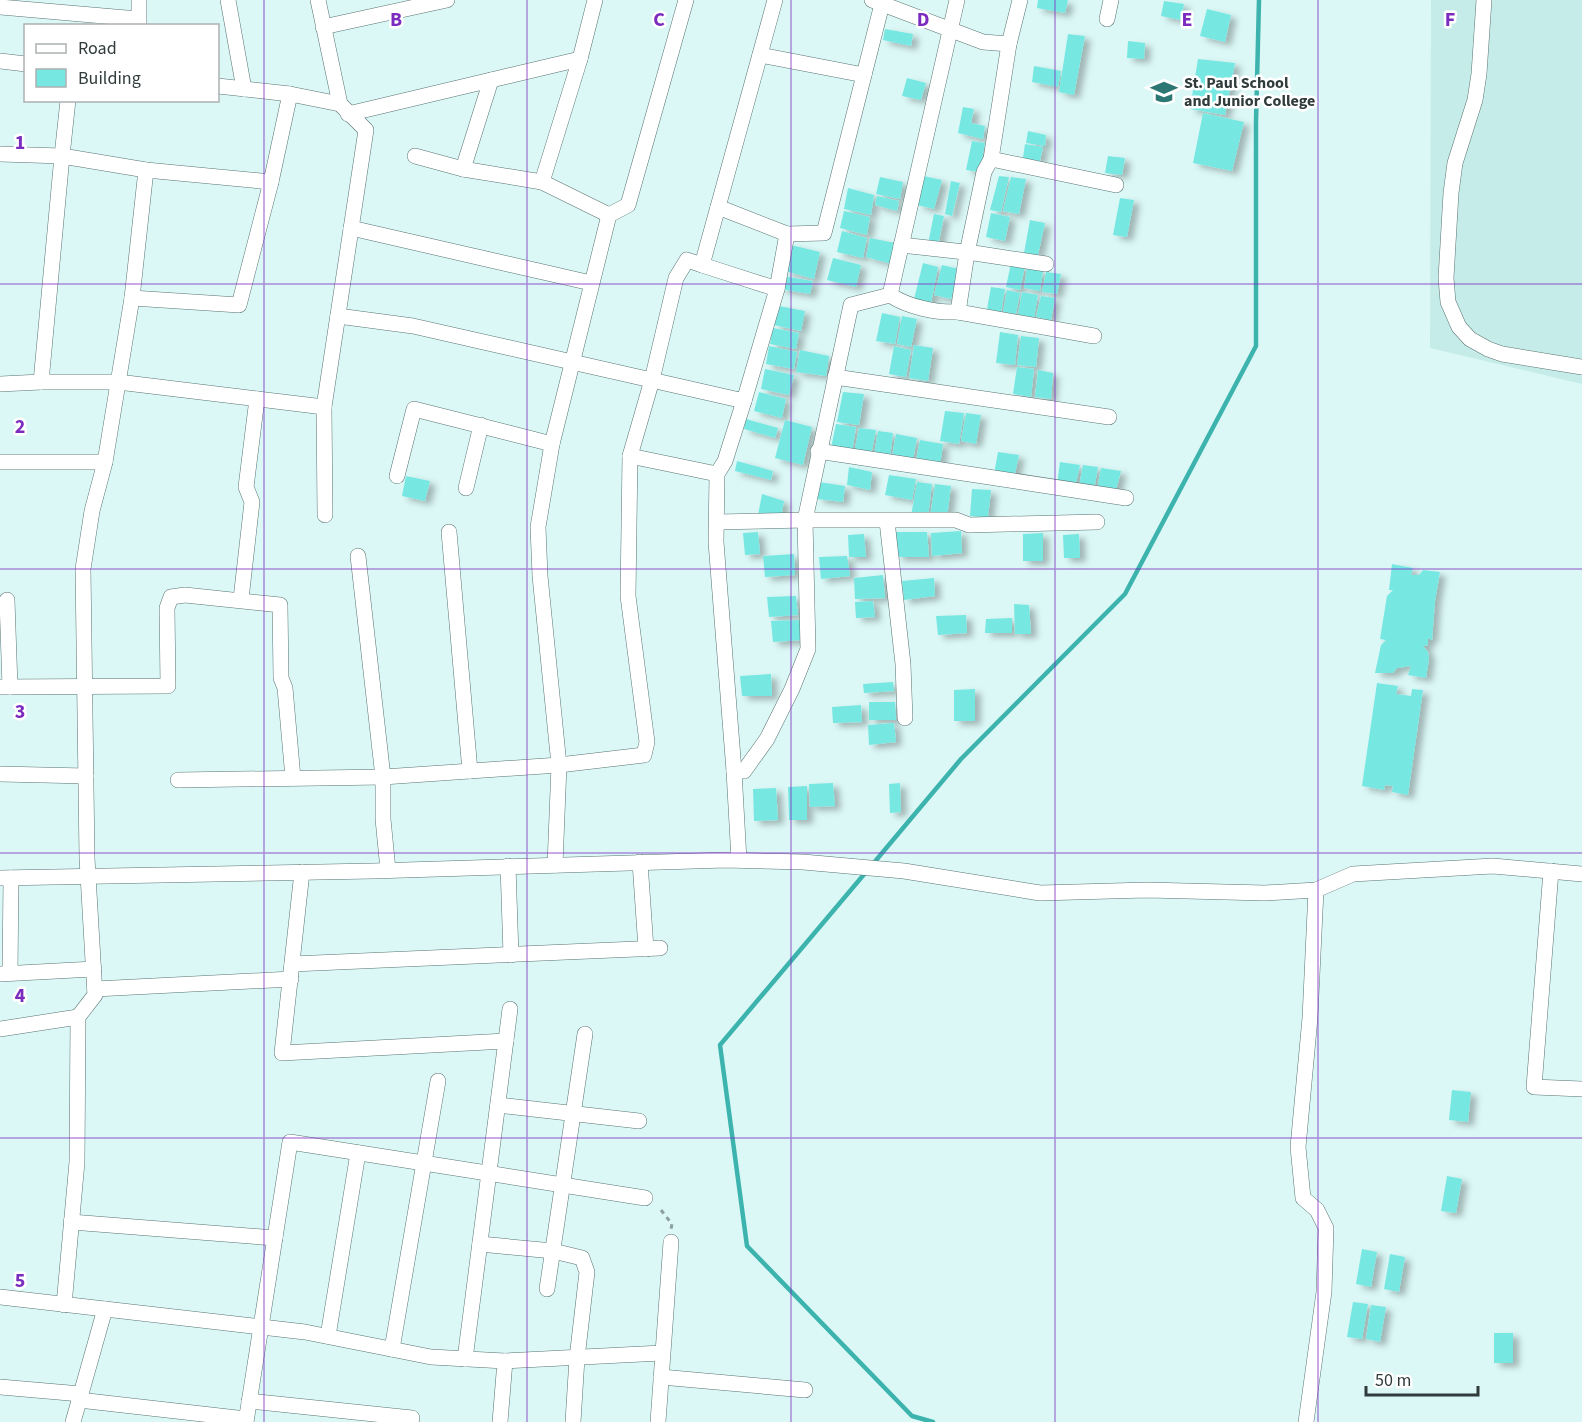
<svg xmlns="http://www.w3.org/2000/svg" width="1582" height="1422" font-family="'Source Sans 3',sans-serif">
  <defs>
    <filter id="shadow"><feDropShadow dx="6" dy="4" stdDeviation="3" flood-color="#0004"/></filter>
  </defs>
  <rect width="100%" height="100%" fill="#dbf8f6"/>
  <path fill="#c6ece9" d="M1431,0H1582V384L1430,348Z"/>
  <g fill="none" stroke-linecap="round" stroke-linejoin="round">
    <g stroke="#3db3ae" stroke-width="4.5">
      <path d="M872,865L961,759L1125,594L1256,346V122L1259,0"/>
      <path d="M866,872L720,1045L747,1246L912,1416L933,1422"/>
    </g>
  </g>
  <g fill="#77e7e2" filter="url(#shadow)">
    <path d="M1038,0H1068L1065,13L1037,8Z"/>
    <path d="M1164,1L1184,4L1181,20L1161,16Z"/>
    <path d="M1207,9L1231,15L1225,42L1200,36Z"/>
    <path d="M885,29L913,34L911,46L883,40Z"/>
    <path d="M1068,34L1085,36L1074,95L1059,92Z"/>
    <path d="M1128,41L1145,43L1144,59L1127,58Z"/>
    <path d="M1198,59L1235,63L1225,115L1190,109Z"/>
    <path d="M1034,66L1061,71L1058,87L1032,82Z"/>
    <path d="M907,78L926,83L921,100L902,96Z"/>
    <path d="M963,107L974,109L971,123L985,126L983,139L958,133Z"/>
    <path d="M1203,113L1244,122L1232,171L1193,163Z"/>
    <path d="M1028,131L1046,135L1045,146L1026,143Z"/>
    <path d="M972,141L985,143L980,172L966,170Z"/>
    <path d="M1025,144L1043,147L1040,161L1023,158Z"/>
    <path d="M1108,156L1125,158L1122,175L1105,173Z"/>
    <path d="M924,176L942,180L934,209L917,205Z"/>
    <path d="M999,176L1009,177L1001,212L990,210Z"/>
    <path d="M880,177L903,182L900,199L876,194Z"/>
    <path d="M1011,177L1026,179L1019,214L1003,211Z"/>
    <path d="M951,181L960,183L952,216L945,214Z"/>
    <path d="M848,188L874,195L871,215L844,209Z"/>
    <path d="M877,196L899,201L897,211L875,205Z"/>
    <path d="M1120,198L1134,200L1127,237L1113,235Z"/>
    <path d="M844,211L870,217L867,235L840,228Z"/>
    <path d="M991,213L1010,217L1005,241L986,237Z"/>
    <path d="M934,214L944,216L938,246L928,244Z"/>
    <path d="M1030,220L1045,223L1038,255L1024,253Z"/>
    <path d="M842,231L867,238L863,258L837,252Z"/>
    <path d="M870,238L895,243L892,264L866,257Z"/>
    <path d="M791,245L820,252L814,279L785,271Z"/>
    <path d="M833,258L861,265L856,287L827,280Z"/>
    <path d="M923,263L938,267L931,303L914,299Z"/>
    <path d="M1011,263L1025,266L1020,290L1006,287Z"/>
    <path d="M942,265L959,269L951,299L934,295Z"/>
    <path d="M1027,268L1043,271L1040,291L1024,288Z"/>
    <path d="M1046,272L1061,274L1057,294L1042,292Z"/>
    <path d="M782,276L813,281L810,294L780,289Z"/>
    <path d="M991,287L1005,289L1001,313L987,309Z"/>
    <path d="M1007,290L1020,293L1016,314L1003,312Z"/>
    <path d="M1022,292L1038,295L1034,318L1018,315Z"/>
    <path d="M1041,296L1055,298L1051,320L1036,317Z"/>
    <path d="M779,306L805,311L801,331L774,325Z"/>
    <path d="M882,313L900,317L895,344L876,341Z"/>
    <path d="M902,316L917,319L911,347L897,344Z"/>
    <path d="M773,328L799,333L796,349L770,344Z"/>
    <path d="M1000,332L1018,335L1015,365L996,363Z"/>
    <path d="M1021,336L1039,338L1036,367L1017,365Z"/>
    <path d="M914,345L933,348L928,381L909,378Z"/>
    <path d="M769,346L797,352L794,369L766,364Z"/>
    <path d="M894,346L911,350L906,377L889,374Z"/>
    <path d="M800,350L829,356L826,376L796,372Z"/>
    <path d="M1017,367L1034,369L1031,397L1013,394Z"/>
    <path d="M765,369L794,375L789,395L761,389Z"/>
    <path d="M1038,370L1053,373L1051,399L1035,397Z"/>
    <path d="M759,392L786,399L782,418L754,411Z"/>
    <path d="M843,392L864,394L859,425L837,422Z"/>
    <path d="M945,411L964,413L959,444L940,441Z"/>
    <path d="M966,413L981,415L976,444L961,441Z"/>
    <path d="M746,419L778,428L775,438L744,429Z"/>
    <path d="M785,420L812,427L803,465L775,458Z"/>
    <path d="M836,424L856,427L852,452L831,448Z"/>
    <path d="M859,428L876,430L871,455L854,453Z"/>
    <path d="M878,431L893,433L890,458L874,455Z"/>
    <path d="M896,434L917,438L913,460L892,457Z"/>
    <path d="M920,440L943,444L940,465L916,461Z"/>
    <path d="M998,452L1019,455L1014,478L994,474Z"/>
    <path d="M737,461L773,471L771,480L735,471Z"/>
    <path d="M1060,462L1080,465L1075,488L1057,485Z"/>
    <path d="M1083,465L1098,467L1094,490L1079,487Z"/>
    <path d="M849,467L872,472L870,490L847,485Z"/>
    <path d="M1101,468L1121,471L1115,494L1097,490Z"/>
    <path d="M889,475L916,479L912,500L885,495Z"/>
    <path d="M406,476L430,481L425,501L402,496Z"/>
    <path d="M819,482L845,486L843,502L817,499Z"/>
    <path d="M917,482L932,484L928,517L911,516Z"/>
    <path d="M935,484L951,486L947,518L930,517Z"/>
    <path d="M972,489L991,490L988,517L970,516Z"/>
    <path d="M762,494L784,501L781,517L758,515Z"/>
    <path d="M961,531L962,553L932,556L931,533Z"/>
    <path d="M758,532L760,554L745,555L743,533Z"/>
    <path d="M896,532H927L929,557H897Z"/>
    <path d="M1043,533V561H1023V534Z"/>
    <path d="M864,534L866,557H849L848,535Z"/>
    <path d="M1079,534L1080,558H1064L1063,535Z"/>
    <path d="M794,554L795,575L765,577L763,556Z"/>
    <path d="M847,556L850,576L821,579L819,557Z"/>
    <path d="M1392,564L1413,568L1411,575H1419L1423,570L1440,572L1435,601L1432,640L1428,638V645L1423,646L1428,652L1429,658L1426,678L1408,675L1411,666L1397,668L1393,673H1375L1381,645L1386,640L1380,639L1387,596L1393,590H1389Z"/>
    <path d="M883,575L885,598L855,599L854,578Z"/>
    <path d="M934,578L935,596L904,600L902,581Z"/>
    <path d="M796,596L798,615L769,617L767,597Z"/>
    <path d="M873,601L875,617L856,618L855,602Z"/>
    <path d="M1014,604L1029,605L1031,634H1015Z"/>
    <path d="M966,615L967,633L938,635L936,616Z"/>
    <path d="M1012,618V633H985L986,619Z"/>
    <path d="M801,620L802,640L773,642L771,621Z"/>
    <path d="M771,674L772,696H742L740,676Z"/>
    <path d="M893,682L894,691L864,693L863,684Z"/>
    <path d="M1377,683L1398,686L1396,694L1411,696L1412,689L1423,690L1408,795L1392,792L1393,786L1385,785L1384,790L1362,786Z"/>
    <path d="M975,689V721H954V690Z"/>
    <path d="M869,702H895L896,720H869Z"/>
    <path d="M861,705L862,722L833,723L832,707Z"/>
    <path d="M894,723L896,742L869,745L868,725Z"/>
    <path d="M833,783L835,806L810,807L809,784Z"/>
    <path d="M900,783L901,812L890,813L889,784Z"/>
    <path d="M807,786V820H789L788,787Z"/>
    <path d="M776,788L778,820L754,821L753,789Z"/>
    <path d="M1452,1090L1471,1092L1468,1122L1449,1120Z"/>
    <path d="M1447,1176L1462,1179L1456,1213L1441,1211Z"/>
    <path d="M1362,1249L1377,1252L1371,1287L1356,1284Z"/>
    <path d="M1390,1254L1405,1257L1399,1292L1384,1289Z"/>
    <path d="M1353,1302L1368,1304L1362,1339L1347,1337Z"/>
    <path d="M1371,1305L1386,1307L1380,1342L1366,1339Z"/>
    <rect x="1494" y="1333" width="19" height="30"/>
  </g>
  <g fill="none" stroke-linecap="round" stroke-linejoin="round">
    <g stroke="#597472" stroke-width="16">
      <g id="minor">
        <path d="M228,0L244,89"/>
        <path d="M872,0L983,42L1009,44L1020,0"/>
        <path d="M1484,0L1479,74L1475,100L1455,163L1451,193L1446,278L1448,302L1459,327L1470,339L1488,349L1502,354L1582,367"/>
        <path d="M0,7L138,19"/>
        <path d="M1107,19L1111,0"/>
        <path d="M139,26V0"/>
        <path d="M323,27L447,0"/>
        <path d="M760,55L864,75"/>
        <path d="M0,61L26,64"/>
        <path d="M491,80L580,59"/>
        <path d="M218,86L290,94L340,104"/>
        <path d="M68,100L62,156L146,170L271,182"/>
        <path d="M348,114L491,80L463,169L542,182L580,59L595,0"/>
        <path d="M0,154L62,156L41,382H118L324,407L366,130L340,104L318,0"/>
        <path d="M415,156L463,169"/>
        <path d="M991,159L1116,185"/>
        <path d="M542,182L609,215L628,205L686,0"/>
        <path d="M718,207L787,234L824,233L883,0"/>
        <path d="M351,228L591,283"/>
        <path d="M901,245L974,253L1046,264"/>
        <path d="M777,289L787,234"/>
        <path d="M890,295L957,0"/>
        <path d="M132,298L239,305L271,182L290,94"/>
        <path d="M958,312L967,253L984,172L991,159L1009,44"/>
        <path d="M338,316L413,326L744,401L777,289L702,265L775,0"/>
        <path d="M835,377L1109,417"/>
        <path d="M0,384L41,382"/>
        <path d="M324,407L325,515"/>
        <path d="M818,451L1126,498"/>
        <path d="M630,456L717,474"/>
        <path d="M0,462H105"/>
        <path d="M397,476L414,409L552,444"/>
        <path d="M466,488L481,425"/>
        <path d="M887,521L903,664L905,718"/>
        <path d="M717,522L805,520H956L969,525L1097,522"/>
        <path d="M449,532L470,771"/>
        <path d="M358,556L383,777V819L388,870"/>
        <path d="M241,599L252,502L246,487L257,399"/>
        <path d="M7,600L10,687"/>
        <path d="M0,687L168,686L167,608L171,597L185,595L280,605L281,678L285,688L293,778"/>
        <path d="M734,771H744L767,739L792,689L808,649L805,520L851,305L890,295C908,307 936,313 958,312L1094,336"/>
        <path d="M0,774L86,776"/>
        <path d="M178,780L383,777L559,765L644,755L647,742L628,596L630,456L652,380L676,278L687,260L702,265"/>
        <path d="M739,860L734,771L716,542L717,474L725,461L744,401"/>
        <path d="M640,862L646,949"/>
        <path d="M555,865L559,765L540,576L538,527L552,444L609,215"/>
        <path d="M508,866L511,955"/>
        <path d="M1551,871L1534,1087L1582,1089"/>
        <path d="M302,872L282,1053L506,1041"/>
        <path d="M0,878L373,871L726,860L803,862L904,871L1040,893L1147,890L1265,893L1316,890L1353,874L1493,866L1582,874"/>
        <path d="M292,964L660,948"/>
        <path d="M10,973L11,878"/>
        <path d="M0,974L94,969"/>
        <path d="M95,989L291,979"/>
        <path d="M0,1029L78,1017"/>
        <path d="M498,1105L639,1121"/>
        <path d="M71,1222L275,1238"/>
        <path d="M480,1244L553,1251L582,1258L587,1272L577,1358L573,1422"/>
        <path d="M547,1289L585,1034"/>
        <path d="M0,1297L305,1332L431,1357L505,1361L500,1422"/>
        <path d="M64,1305L77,1162L78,1017L95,995L87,858L83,569L92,511L105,462L132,298L146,170"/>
        <path d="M328,1336L358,1153"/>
        <path d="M392,1349L438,1081"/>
        <path d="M465,1359L510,1009"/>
        <path d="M505,1361L662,1353"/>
        <path d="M661,1377L805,1390"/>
        <path d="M0,1387L81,1394"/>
        <path d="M79,1400L246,1419"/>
        <path d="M249,1401L412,1418L411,1422"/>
        <path d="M73,1422L105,1309"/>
        <path d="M246,1422L290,1142L645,1198"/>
        <path d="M658,1422L671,1242"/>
        <path d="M1306,1422L1324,1292L1326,1228L1317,1210L1303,1198L1298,1147L1310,1018L1316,890"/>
      </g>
    </g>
    <path stroke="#8a9f9e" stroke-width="3" stroke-dasharray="4.5 4.5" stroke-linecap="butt" d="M661,1210L672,1224L671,1229"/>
    <use href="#minor" stroke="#fff" stroke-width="15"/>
  </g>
  <path fill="none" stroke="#7b2cbf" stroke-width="1.5" stroke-opacity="0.55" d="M264,0V1422M527,0V1422M791,0V1422M1055,0V1422M1318,0V1422M0,284H1582M0,569H1582M0,853H1582M0,1138H1582"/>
  <defs>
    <g id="school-bare" transform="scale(2.07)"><path d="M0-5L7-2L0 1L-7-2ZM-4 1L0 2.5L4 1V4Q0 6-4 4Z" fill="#2c7673" stroke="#fff" stroke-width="2.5" paint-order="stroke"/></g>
  </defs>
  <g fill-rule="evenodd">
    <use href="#school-bare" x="1164" y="92"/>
  </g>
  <g text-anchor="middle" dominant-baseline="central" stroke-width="5" stroke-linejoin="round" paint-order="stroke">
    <g font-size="16" font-weight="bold" fill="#303b3b" stroke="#fff" text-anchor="start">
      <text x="1184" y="83">St. Paul School<tspan x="1184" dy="18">and Junior College</tspan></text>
    </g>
  </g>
  <g font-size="20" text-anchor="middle" font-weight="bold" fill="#7b2cbf" stroke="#fff" stroke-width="5" stroke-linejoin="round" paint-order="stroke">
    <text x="396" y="26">B</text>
    <text x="659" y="26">C</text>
    <text x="923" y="26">D</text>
    <text x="1187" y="26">E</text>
    <text x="1450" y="26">F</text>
    <text x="20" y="149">1</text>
    <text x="20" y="433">2</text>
    <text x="20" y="718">3</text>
    <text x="20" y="1002">4</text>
    <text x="20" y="1287">5</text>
  </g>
  <rect x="24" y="24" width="195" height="78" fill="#ffffff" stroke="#acb1b1" stroke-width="1.5"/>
  <rect x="36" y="44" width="30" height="9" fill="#ffffff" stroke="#acb1b1" stroke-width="1.5"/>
  <text x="78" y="54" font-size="18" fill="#303b3b">Road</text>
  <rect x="36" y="69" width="30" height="18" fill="#77e7e2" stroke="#acb1b1" stroke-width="1.5"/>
  <text x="78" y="84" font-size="18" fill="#303b3b">Building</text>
  <path d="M1366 1386v9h112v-9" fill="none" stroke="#303b3b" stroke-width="3"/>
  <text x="1375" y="1386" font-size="18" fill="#303b3b" stroke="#ffffff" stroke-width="4.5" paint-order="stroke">50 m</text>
</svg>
